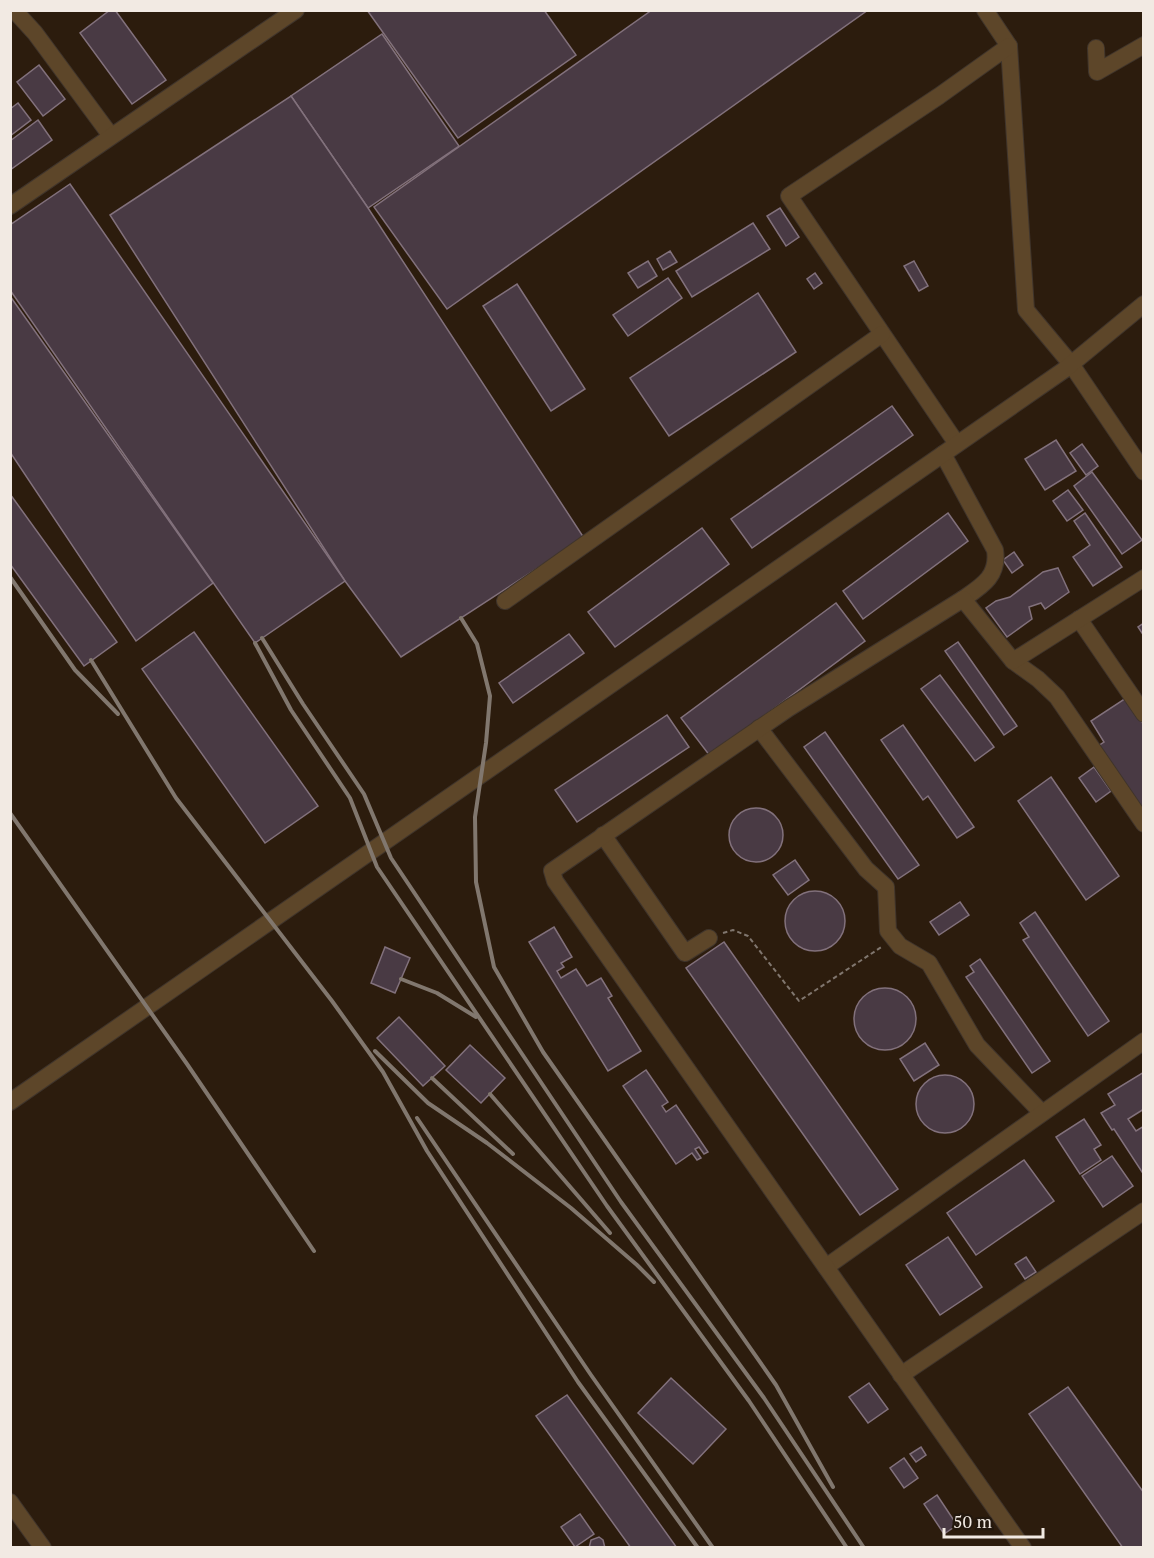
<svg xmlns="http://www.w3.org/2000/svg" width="1154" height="1558" font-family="'PT Serif',serif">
  <rect width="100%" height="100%" fill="#23180e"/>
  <rect fill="#2c1c0d" x="11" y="11" width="1132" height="1536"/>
  <g fill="#493a44" stroke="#82717c" stroke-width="1.5">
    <path d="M110,10H115L166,80L132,104L80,33Z"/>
    <path d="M367,10H544L576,55L458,138Z"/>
    <path d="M652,10H868L447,309L374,207Z"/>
    <path d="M382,34L459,146L368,208L291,96Z"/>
    <path d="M39,65L65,99L43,116L17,82Z"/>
    <path d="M291,96L368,208L584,538L401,657L345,581L110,215Z"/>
    <path d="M18,103L31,120L10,136V109Z"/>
    <path d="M38,120L52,140L10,170V141Z"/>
    <path d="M70,184L345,581L255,643L10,290V225Z"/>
    <path d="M780,208L799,237L786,246L767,216Z"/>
    <path d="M753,223L770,249L692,297L676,271Z"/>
    <path d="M670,251L677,262L663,270L657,259Z"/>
    <path d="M648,261L657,276L638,288L628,273Z"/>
    <path d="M914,261L928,286L919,291L904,266Z"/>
    <path d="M815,273L822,283L814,289L807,279Z"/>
    <path d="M668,278L682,298L628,336L613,315Z"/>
    <path d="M517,284L585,389L551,411L483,306Z"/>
    <path d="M758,293L796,352L669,436L630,378Z"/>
    <path d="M10,296L213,583L136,641L10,452Z"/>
    <path d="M892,406L913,435L752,548L731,519Z"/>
    <path d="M1056,440L1076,471L1045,490L1025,459Z"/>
    <path d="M1082,444L1098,466L1086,475L1070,453Z"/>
    <path d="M1092,472L1142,540L1122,554L1074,486Z"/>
    <path d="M1068,490L1083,510L1067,521L1053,501Z"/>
    <path d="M10,494L117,642L84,666L10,564Z"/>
    <path d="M948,513L968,541L863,619L843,591Z"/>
    <path d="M1085,513L1122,567L1093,586L1073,557L1090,545L1074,521Z"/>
    <path d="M702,528L729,564L615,647L588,612Z"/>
    <path d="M1014,552L1023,565L1012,573L1003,560Z"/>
    <path d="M1058,568L1069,592L1045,609L1041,603L1029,607L1032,619L1007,637L986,608L996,601L1010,597L1043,572Z"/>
    <path d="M836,603L865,641L710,756L681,718Z"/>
    <path d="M1144,623V636L1138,627Z"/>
    <path d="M194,632L318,806L265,843L142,669Z"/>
    <path d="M569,634L584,653L513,703L499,683Z"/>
    <path d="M958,642L1017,726L1004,735L945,651Z"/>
    <path d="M940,675L994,747L975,761L921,689Z"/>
    <path d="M1126,698L1144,725V817L1095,748L1104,742L1091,721Z"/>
    <path d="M667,715L689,747L577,822L555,790Z"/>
    <path d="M903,725L974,827L957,838L928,796L923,800L881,740Z"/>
    <path d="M825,732L919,865L898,879L804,747Z"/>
    <path d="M1094,767L1111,791L1096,802L1079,778Z"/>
    <path d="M1051,777L1119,876L1086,900L1018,801Z"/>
    <circle cx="756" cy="835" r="27"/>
    <path d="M795,860L809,880L788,895L773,875Z"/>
    <circle cx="815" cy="921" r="30"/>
    <path d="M960,902L969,915L939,935L930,922Z"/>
    <path d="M1035,912L1109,1021L1088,1036L1023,940L1029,937L1020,923Z"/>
    <path d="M554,927L572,957L561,963L564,967L557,971L561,978L576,969L587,986L601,978L612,996L608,998L641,1051L608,1071L529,942Z"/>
    <path d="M724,942L898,1189L860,1215L686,968Z"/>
    <path d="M385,947L410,958L395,993L371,983Z"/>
    <path d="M980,959L1050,1061L1032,1073L966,977L974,972L970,966Z"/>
    <circle cx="885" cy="1019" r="31"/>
    <path d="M399,1017L445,1066L423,1086L377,1038Z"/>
    <path d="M925,1043L939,1065L914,1081L900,1059Z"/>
    <path d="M470,1045L505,1078L481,1103L446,1070Z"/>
    <path d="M646,1070L668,1102L662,1106L666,1112L676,1105L708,1152L704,1154L699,1147L695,1149L701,1158L697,1160L692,1153L676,1164L623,1086Z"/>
    <path d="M1144,1072V1109L1128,1119L1136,1131L1144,1126V1175L1114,1129L1112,1130L1101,1113L1115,1105L1108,1094Z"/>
    <circle cx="945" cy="1104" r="29"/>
    <path d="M1084,1119L1101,1145L1094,1149L1101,1160L1080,1174L1056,1137Z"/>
    <path d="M1112,1156L1133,1186L1103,1207L1082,1176Z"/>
    <path d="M1024,1160L1054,1201L976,1255L947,1213Z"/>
    <path d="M948,1237L982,1287L940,1315L906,1265Z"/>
    <path d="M1026,1257L1036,1272L1025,1279L1015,1264Z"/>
    <path d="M671,1378L726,1429L693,1464L638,1413Z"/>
    <path d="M869,1383L888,1409L868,1423L849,1397Z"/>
    <path d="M1068,1387L1144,1493V1548H1123L1029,1414Z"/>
    <path d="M567,1395L677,1548H631L536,1416Z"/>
    <path d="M921,1447L926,1455L916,1462L910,1454Z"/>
    <path d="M904,1458L918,1478L904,1488L890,1468Z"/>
    <path d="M937,1495L957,1525L944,1534L924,1504Z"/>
    <path d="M580,1514L594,1534L575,1547L561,1527Z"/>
    <path d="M599,1537L603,1540L605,1548H589L591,1540Z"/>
  </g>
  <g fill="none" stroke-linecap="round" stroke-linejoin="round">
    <g stroke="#40352c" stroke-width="18">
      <g id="minor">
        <path d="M14,10L35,33L111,136"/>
        <path d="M985,10L1009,46L1026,310L1071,364L1144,472"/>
        <path d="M1096,48L1097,72L1144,45"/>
        <path d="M10,206L296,10"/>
        <path d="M957,444L789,196L939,96L1009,46"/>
        <path d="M943,454L995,550C999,576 982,586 963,599"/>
        <path d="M505,601L882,334"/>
        <path d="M1079,619L1144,714"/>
        <path d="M1013,661L1038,679L1057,697L1144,824"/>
        <path d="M759,728L866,869L886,887L888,931L900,946L929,963L977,1045L1042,1113"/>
        <path d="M603,835L685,953L709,938"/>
        <path d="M10,1102L1064,370L1144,304"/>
        <path d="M826,1267L1144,1041"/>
        <path d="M901,1375L1144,1211"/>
        <path d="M10,1502L43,1548"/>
        <path d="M1023,1548L555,881L552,871L789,708L963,599L1013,661L1144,578"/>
      </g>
    </g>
    <path stroke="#80766e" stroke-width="2" stroke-dasharray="4.5 3" stroke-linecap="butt" d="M723,933L733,930L748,936L799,1001L883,946"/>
    <use href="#minor" stroke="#5d4629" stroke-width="16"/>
    <g stroke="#81776e" stroke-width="4">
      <path d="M10,577L75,670L118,714"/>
      <path d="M461,618L477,644L490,696L486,743L475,817L476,882L494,967L543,1052L776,1385L833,1487"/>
      <path d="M262,638L303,704L364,794L391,858L621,1202L764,1398L864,1548"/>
      <path d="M255,643L291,710L350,798L377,867L607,1206L749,1401L847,1548"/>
      <path d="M91,660L176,798L332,1001L383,1072L427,1151L578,1382L698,1548"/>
      <path d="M10,813L187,1064L314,1251"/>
      <path d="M401,979L437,993L476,1017"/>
      <path d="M375,1051L428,1103L487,1143L571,1208L637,1265L654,1282"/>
      <path d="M432,1078L513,1154"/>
      <path d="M490,1094L610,1233"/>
      <path d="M417,1118L591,1375L713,1548"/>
    </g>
  </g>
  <rect width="1154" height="1558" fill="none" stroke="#f2eae3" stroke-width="24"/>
  <path d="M944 1528v9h99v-9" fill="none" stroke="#f2eae3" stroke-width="3"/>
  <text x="953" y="1528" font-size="18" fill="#f2eae3" stroke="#23180e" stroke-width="4.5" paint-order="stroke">50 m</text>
</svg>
